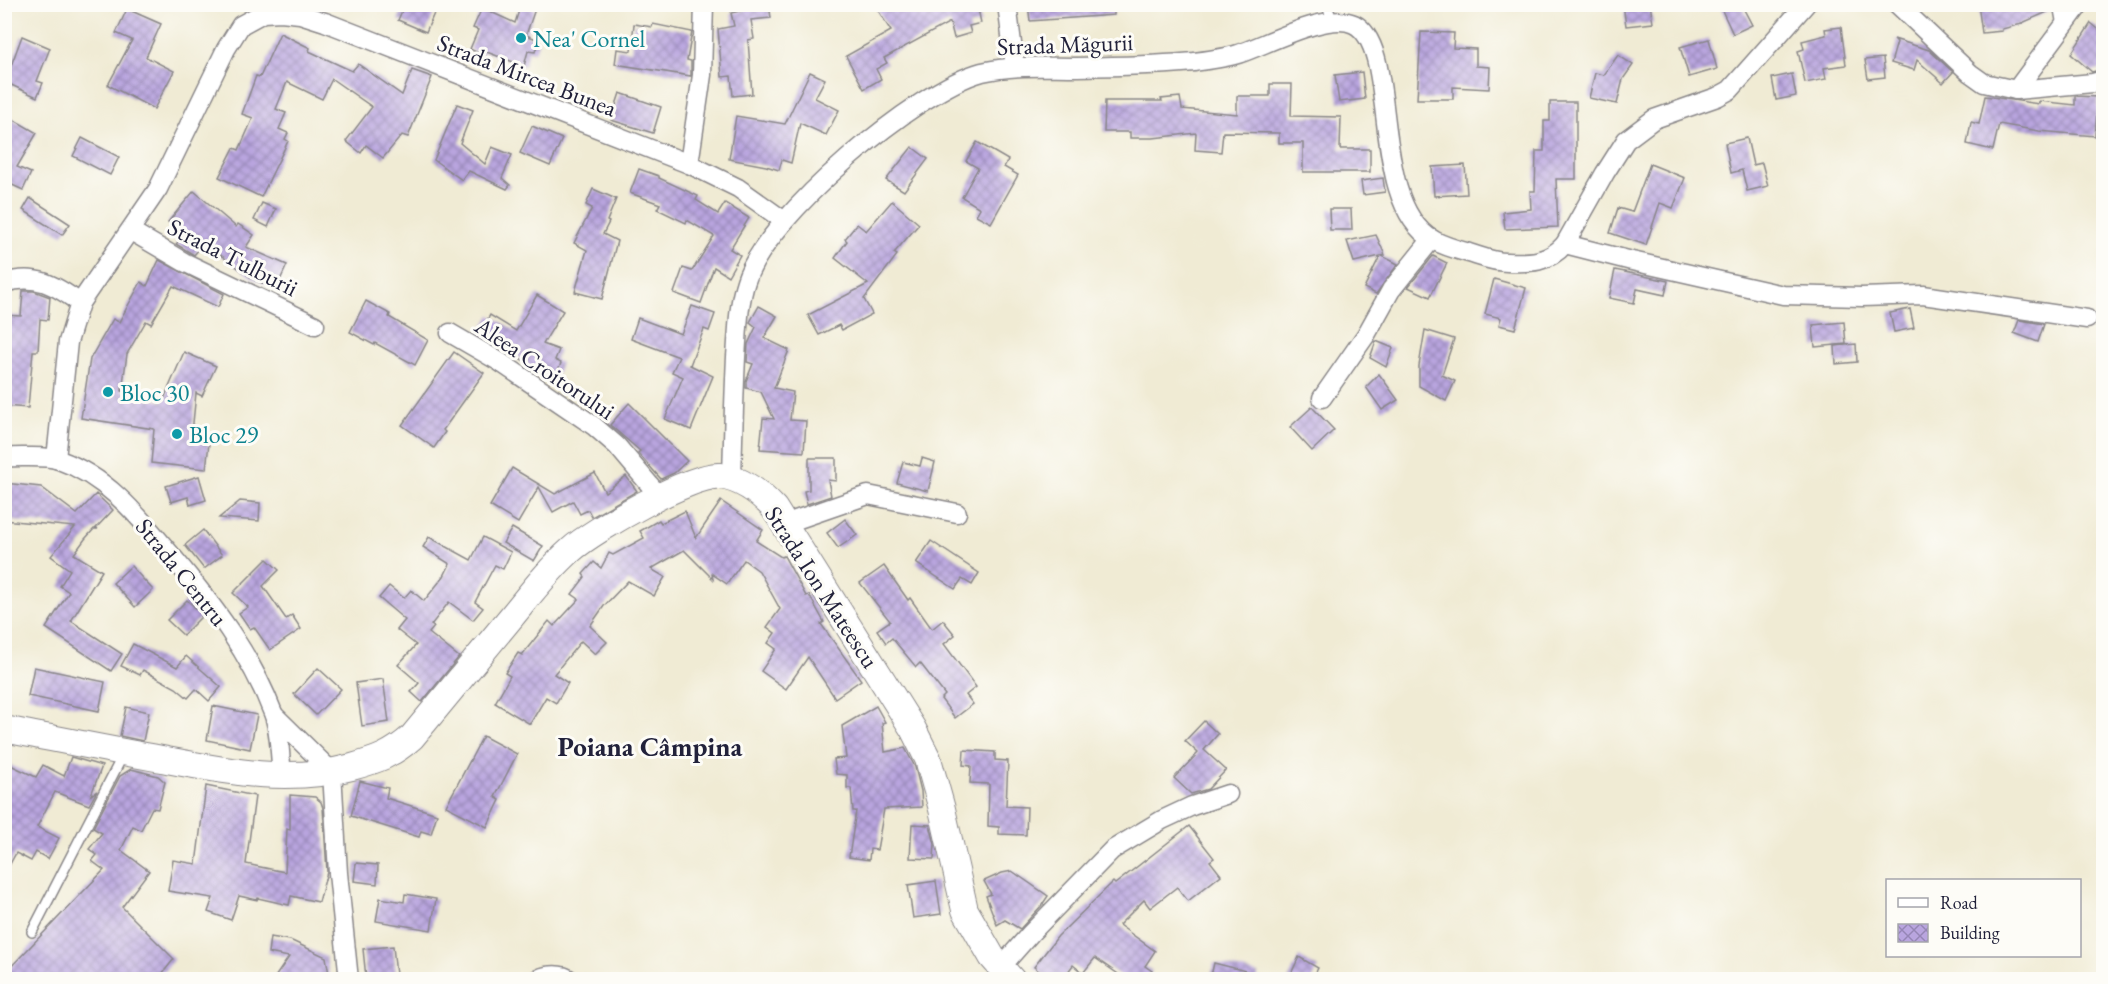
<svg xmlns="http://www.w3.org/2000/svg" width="2108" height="984" font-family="'EB Garamond',serif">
  <defs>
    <pattern id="building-cross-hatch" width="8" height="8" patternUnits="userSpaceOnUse" patternTransform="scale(1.5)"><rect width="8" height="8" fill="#b9a5df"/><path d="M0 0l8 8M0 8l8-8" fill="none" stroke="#9686b6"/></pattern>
  </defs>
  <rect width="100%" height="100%" fill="#fdfcf7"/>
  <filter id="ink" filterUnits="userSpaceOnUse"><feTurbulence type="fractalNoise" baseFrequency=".0167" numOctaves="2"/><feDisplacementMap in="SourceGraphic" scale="12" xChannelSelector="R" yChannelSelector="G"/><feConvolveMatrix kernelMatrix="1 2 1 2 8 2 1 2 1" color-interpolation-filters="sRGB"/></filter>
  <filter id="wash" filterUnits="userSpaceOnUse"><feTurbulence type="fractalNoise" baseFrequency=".008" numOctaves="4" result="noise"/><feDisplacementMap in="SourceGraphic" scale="24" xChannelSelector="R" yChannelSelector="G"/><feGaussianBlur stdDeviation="1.35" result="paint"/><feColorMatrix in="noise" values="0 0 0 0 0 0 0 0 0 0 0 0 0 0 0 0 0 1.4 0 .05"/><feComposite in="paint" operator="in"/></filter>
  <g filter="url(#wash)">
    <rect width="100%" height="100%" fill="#f0ebd4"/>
    <g id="blocks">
      <g fill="url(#building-cross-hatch)">
        <path d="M405,4H438L426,32L398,20Z"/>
        <path d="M521,4L535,9L526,35L539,40L535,52L528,51L524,66L484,51L482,55L470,49L478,30L473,28L482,8L515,23Z"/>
        <path d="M748,4H769L771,18L751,20L754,39L748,40L752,94L733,96L731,76L722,77L718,29L734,26L731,13L748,9Z"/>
        <path d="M874,4H977L981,23L969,26L971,33L954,38L950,22L884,58L887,63L876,69L881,79L864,89L846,56L891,31Z"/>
        <path d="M1028,4H1114V15L1030,21Z"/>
        <path d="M1623,4H1650L1653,23L1626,26Z"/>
        <path d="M1719,4H1741L1752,25L1733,34Z"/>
        <path d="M1978,4H2051L2052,10L2022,23V24L2002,29V31L1982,33Z"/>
        <path d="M127,9L161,24L146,57L174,71L154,109L108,85L132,40L116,33Z"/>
        <path d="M2091,23L2103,33V69L2092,72L2071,54Z"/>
        <path d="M634,24L652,27L653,24L692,32L687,60L691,61V76L615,64L617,49L631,51Z"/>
        <path d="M1841,27L1846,65L1824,68L1826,79L1805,83L1798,51L1804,49L1802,41L1826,35L1825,29Z"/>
        <path d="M1421,32L1454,33L1453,48L1476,49V66L1490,67L1489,89L1453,87V99H1417Z"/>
        <path d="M280,33L310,48L309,51L352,71L358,64L402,95L412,70L432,77L408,137L402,135L383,158L366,145L361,153L346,141L372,107L332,79L322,99L287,82L276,109L286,113L279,129L288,133L285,139L288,141L261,197L219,177L234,148L239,150L253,118L242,114L256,76L260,77Z"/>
        <path d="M22,36L50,48L37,81L43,83L37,97L5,82Z"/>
        <path d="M1709,39L1717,69L1689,77L1680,47Z"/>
        <path d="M1894,39L1929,50L1953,72L1943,83L1917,60L1914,70L1891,63L1897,42Z"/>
        <path d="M1618,55L1633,65L1623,79L1617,104L1589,98L1595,73L1604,75Z"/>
        <path d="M1883,58L1885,77L1868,79L1865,60Z"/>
        <path d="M810,72L825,79L815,98L839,110L826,135L800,123L791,163L782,160L779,170L766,166L729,159L736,116L785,124Z"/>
        <path d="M1362,72L1365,99L1339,102L1335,75Z"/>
        <path d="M1792,74L1796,96L1776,100L1772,78Z"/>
        <path d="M1270,84H1292L1291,116L1341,117L1340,149H1370V172H1303V143H1279V133L1223,132L1221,152L1195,150L1196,133L1153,138H1130V132H1104L1105,101H1162L1161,99L1180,97L1182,109L1237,114V96H1270Z"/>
        <path d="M620,93L661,107L653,133L611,120Z"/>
        <path d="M1985,96L2039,104V101L2075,105V96L2098,97L2095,136L2039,131L1999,124L1993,150L1967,144L1971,122L1979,124Z"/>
        <path d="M1550,102H1576V179H1556L1558,227L1505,229L1503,212L1531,209L1530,191H1535L1536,151H1544V121H1550Z"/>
        <path d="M457,104L473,110L460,143L485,164L492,147L512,155L502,178L510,185L507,189L469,171L462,180L434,160Z"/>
        <path d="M4,114L37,133L17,167L31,173L23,190L8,183L4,189Z"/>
        <path d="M532,126L562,139L550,166L520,153Z"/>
        <path d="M82,138L119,157L110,175L73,156Z"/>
        <path d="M1747,138L1753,165L1762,163L1768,186L1747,191L1742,170L1731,173L1725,143Z"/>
        <path d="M977,142L1008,160L1004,167L1018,175L991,223L976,215L980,208L962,197L978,168L966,161Z"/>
        <path d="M912,147L928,159L904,191L886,180Z"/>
        <path d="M1650,164L1685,178L1673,208L1660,203L1646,245L1610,233L1618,208L1632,212Z"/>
        <path d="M1465,165L1467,194L1434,196L1432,167Z"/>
        <path d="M639,169L659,176V178L698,196L696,200L718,214L725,203L749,218L730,249L740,255L728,276L714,267L701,303L674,293L683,268L692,271L714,236L687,220L686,223L657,209L660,204L630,193Z"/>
        <path d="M1383,178L1385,192L1363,195L1361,181Z"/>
        <path d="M593,189L616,199L607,221L609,222L603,234L617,241L602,299L575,292L587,250L574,243L592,208L586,205Z"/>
        <path d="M194,191L236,227L238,224L254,235L246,247L287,265L276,289L255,280L204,243L194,255L176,244L184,236L168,222Z"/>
        <path d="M30,198L70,224L62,235L23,210Z"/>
        <path d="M892,201L919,224L894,253L897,255L864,299L872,314L842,330L839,325L819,335L808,315L868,284L835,258L847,241L845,239L857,224L866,231Z"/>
        <path d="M262,203L276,209L268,227L254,220Z"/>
        <path d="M1329,209H1351L1352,230H1330Z"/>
        <path d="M1376,235L1385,255L1382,256L1398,264L1376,294L1364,288L1380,256L1354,262L1347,241Z"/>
        <path d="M1433,256L1447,263L1430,297L1408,287Z"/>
        <path d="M159,260L224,294L218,307L173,286L151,324L146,321L127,354L122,391L138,394V398L163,401L184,352L216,366L202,396L196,393L192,433L210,435L206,469L151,463L154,429L81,418L90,359L113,319L119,322L141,282L147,286Z"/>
        <path d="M1615,270L1668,281L1665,295L1637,289L1634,303L1609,298Z"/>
        <path d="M1494,279L1526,288L1515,329L1499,325L1501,318L1485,314Z"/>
        <path d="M23,291H34L50,297L48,320L40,319L38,351H33L28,408L4,406V315L21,316Z"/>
        <path d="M537,295L563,311L543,344L559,350L555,360L561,363L555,379L530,369L526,366L528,363L479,334L490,315L516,331Z"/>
        <path d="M366,301L390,314L389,317L428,340L415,365L375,343L374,345L350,332Z"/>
        <path d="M692,306L715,314L709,331L704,329L690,365L713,376L691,430L665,419L683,377L672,372L679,357L631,339L638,318L681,334Z"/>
        <path d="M759,306L777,316L764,338L789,350L774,388L793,392L790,420L806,421L804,452L760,449L763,418L774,419L761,392L746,388V381L753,364L747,362L748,344L756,327L750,322Z"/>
        <path d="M1910,309L1914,328L1894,332L1890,313Z"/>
        <path d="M2019,320L2044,324L2038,342L2014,333Z"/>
        <path d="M1844,322L1846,344L1815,347L1813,325Z"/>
        <path d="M1425,330L1454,339L1442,375L1455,381L1446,401L1419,386V366Z"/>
        <path d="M1376,341L1393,348L1386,367L1370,358Z"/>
        <path d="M1856,344L1857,362L1836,364L1835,346Z"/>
        <path d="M454,352L484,373L443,430L445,432L434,448L402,425Z"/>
        <path d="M1379,374L1398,400L1382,410L1366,387Z"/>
        <path d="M629,403L687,461L674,473L661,479L638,453L640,451L610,425Z"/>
        <path d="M1312,407L1334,430L1312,451L1290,427Z"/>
        <path d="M809,458H836V481L828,480L831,496L807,504L804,491L809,490Z"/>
        <path d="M922,458L935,462L928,491L897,483L903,462L920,466Z"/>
        <path d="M512,468L555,494L595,473L605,492L626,476L637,491L592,517L588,510L580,514L573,501L553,512L539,487L518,523L490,506Z"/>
        <path d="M199,476L206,500L190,505L188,497L171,502L166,486Z"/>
        <path d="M4,483L41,487L77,514L96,494L113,510L96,528L98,529H94L85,539L74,554L102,571L71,621L122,654L111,671L46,628L69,592L60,586L70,570L51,556L75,527L4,520Z"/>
        <path d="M240,501L260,503L259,521L219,518Z"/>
        <path d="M721,501L763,530L756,541L781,557L784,556L806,596L809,595L824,622L821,624L861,680L835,698L808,657L786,689L761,671L776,649L768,643L775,633L767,627L780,609L759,571L744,560L727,584L712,574L713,579L684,550L651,569L665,577L654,596L628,581L604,606L590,626L607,642L595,654L581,641L554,674L568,683L556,703L546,697L530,724L495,703L510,676L505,673L518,653L522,655L549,621L554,626L579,599L572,594L585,577L583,574L594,562L601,568L609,553L613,555L644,538L640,531L659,520L661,523L685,511L696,538Z"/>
        <path d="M845,519L857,535L838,548L827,533Z"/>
        <path d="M512,528L543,546L534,561L503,543Z"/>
        <path d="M203,530L222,555L204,569L185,545Z"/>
        <path d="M429,537L471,560L483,537L511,552L503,569L495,565L475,602L483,608L473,620L449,602L431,625L434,627L429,633L459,657L422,702L411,692L419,683L398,665L416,645L397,630L405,620L379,598L389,586L404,598L411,590L424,601L444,576L450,564L423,547Z"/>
        <path d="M931,541L979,573L972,585L962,579L955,589L916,563Z"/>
        <path d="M267,559L279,570L263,586L286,619L292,615L301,629L270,650L254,627L250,629L239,613L248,607L233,593Z"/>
        <path d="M131,566L153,590L135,607L113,583Z"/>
        <path d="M884,566L908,600L910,598L932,629L943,620L955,635L944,644L976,687L966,695L973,704L955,718L941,699L945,695L920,663L916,667L892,638L886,643L877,630L890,621L860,583Z"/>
        <path d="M187,600L203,615L183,635L167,620Z"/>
        <path d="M133,644L177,667L186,656L221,687L209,701L196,689L188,698L176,688L143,670L140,675L121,666Z"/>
        <path d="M34,667L105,682L99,711L28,696Z"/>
        <path d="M318,668L341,689L316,715L294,694Z"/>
        <path d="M383,679L389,722L362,726L356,683Z"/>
        <path d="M213,706L257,715L250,749L207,740Z"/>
        <path d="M876,706L885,722L882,723L885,752L905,748L915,767L921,791L922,807L884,809L877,850L870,849L869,860L849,857L856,811H853L851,788H847V775L836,774L834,759L846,758L842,726Z"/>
        <path d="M126,707L149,712L143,741L120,736Z"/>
        <path d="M1204,721L1218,734L1204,750L1226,770L1208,789L1191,794L1174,778L1198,753L1185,741Z"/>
        <path d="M483,736L517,754L495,797L500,800L487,827L446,806Z"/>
        <path d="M964,750L995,752V760L1008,761L1006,806L1027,807L1026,835L999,834V827L988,826L989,784L970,783L971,766L963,765Z"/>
        <path d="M71,757L102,766L91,795L97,791L89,805L55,792L37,827L59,838L48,859L36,852L31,861L16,853L4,875V762L36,777L43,765L64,776Z"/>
        <path d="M131,769L158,776L165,782L158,809L152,808L141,830L133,826L121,850L149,871L122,907L174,959L157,980H4V974L104,870L92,861L97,855L89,849L102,833L93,828L120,776Z"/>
        <path d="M360,781L388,788L386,798L437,814L431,834L421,831L419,837L351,816Z"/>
        <path d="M206,786L255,796L246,864L285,872L287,829L290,830V795L315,797L321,802L323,808L327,872L319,902L291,896L289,905L258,898L257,900L239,896L231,920L208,912L213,898L168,891L173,860L196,864Z"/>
        <path d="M912,824L930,825L935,844L934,859L910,858Z"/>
        <path d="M1189,826L1214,858L1210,861L1221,875L1188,901L1177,887L1150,908L1144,900L1119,925L1155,951L1145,966L1152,971L1146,980H1127L1095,958L1083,973L1073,965L1062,980H1050L1034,967L1058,936L1113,882L1115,884Z"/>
        <path d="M356,863L378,865L377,884L354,881Z"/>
        <path d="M1012,871L1048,896L1042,905L1020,929L1005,920L997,925L986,896L991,894L984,881L1002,873Z"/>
        <path d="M936,881L941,914L913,918L908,885Z"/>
        <path d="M405,894L436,899L431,930L376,921L380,898L404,902Z"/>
        <path d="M270,937L290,940L326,957L330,980H273L289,957L268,953Z"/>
        <path d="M393,946L396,975L366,978L363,949Z"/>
        <path d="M1299,957L1318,968L1312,980H1288Z"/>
        <path d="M1214,963L1258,974V980H1210Z"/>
      </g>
    </g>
  </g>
  <g filter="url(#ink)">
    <use href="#blocks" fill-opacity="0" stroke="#898688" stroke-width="1.5"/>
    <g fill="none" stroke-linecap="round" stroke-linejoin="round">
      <g stroke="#898688" stroke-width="12">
        <g id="service">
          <path d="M1327,4L1332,21"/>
          <path d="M2058,4L2062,26"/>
          <path d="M32,932L123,755"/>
          <path d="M531,980C537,971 554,969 565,972C569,973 574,977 578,980"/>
        </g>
      </g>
      <g stroke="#898688" stroke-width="21">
        <g id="minor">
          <path d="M1007,4L1015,67"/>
          <path d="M1897,4L1970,73L1984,83L2016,90L2093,83L2104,80"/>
          <path d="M2016,90L2080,4"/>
          <path d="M689,164L702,75L704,4"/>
          <path d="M131,231L184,262L315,325"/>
          <path d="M1565,244L1632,261L1783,295L1862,297L1923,295L2087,319"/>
          <path d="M4,283C36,273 55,285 80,303"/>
          <path d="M450,333L500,362L594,426L617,446L660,497"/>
          <path d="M1322,398L1366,335L1391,290L1432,239"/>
          <path d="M4,457C20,458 45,455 59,460C108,477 140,518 172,556C212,604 251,654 273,713C280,730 280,758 282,776"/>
          <path d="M56,459L68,342L80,303L158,189L226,49L241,25L263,13L281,12L300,14L325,22L689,164L738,188L783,220"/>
          <path d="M732,479C733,438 734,397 736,357C738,331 738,305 746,281C766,217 918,89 982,72C1012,65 1042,67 1072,67C1113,66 1154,66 1194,62C1209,60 1225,58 1238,54C1266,45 1328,11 1354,24C1401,47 1367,201 1433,240C1444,246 1458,250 1469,253C1482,257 1494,262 1507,262C1531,263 1548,263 1565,244L1605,173L1626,140L1654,119L1717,97L1730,90L1806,4"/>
          <path d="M784,524L868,495L957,513"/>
          <path d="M274,715L332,772L338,873L349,980"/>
          <path d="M1001,967L1031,933L1112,850L1162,820L1192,806L1228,794"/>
        </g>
      </g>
      <g stroke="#898688" stroke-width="28">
        <path id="secondary" d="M4,729C57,739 109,750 162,759C225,771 288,784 352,767C377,760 392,755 412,737C444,698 476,660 508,621C528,597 547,571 571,550C593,530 693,473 720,476C742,479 760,493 774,508L913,729L928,759L942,809L965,910L992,957L1012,980"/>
      </g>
      <use href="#service" stroke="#fff" stroke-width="9"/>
      <use href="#minor" stroke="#fff" stroke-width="18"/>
      <use href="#secondary" stroke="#fff" stroke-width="26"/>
    </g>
  </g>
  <g fill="#0f9aa8" stroke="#fdfcf7" stroke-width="2">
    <circle cx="521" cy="38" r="6"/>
    <circle cx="108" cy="392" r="6"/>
    <circle cx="177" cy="434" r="6"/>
  </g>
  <g text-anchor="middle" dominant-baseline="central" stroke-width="6" stroke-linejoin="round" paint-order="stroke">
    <g font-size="24" fill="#0d838f" stroke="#fdfcf7" text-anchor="start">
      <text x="533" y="38">Nea' Cornel</text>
      <text x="120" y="392">Bloc 30</text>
      <text x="189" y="434">Bloc 29</text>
    </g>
    <g font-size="24" fill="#22223b" stroke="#fdfcf7">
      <text transform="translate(1065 44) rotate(-2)">Strada Măgurii</text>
      <text transform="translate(527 75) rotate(21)">Strada Mircea Bunea</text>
      <text transform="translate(233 257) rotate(27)">Strada Tulburii</text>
      <text transform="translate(545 368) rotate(34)">Aleea Croitorului</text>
      <text transform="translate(182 572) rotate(51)">Strada Centru</text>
      <text transform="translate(822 587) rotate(57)">Strada Ion Mateescu</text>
    </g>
    <g font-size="27" font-weight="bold" fill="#22223b" stroke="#fdfcf7">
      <text x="650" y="746">Poiana Câmpina</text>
    </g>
  </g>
  <rect width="2108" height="984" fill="none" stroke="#fdfcf7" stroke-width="24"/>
  <rect x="1886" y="879" width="195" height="78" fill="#fdfcf7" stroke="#a5a5ac" stroke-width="1.5"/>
  <rect x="1898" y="898" width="30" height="9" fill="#ffffff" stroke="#a5a5ac" stroke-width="1.5"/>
  <text x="1940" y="909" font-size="18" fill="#22223b">Road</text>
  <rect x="1898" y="924" width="30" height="18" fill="url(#building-cross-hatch)" stroke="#a5a5ac" stroke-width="1.5"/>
  <text x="1940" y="939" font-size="18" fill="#22223b">Building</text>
</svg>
